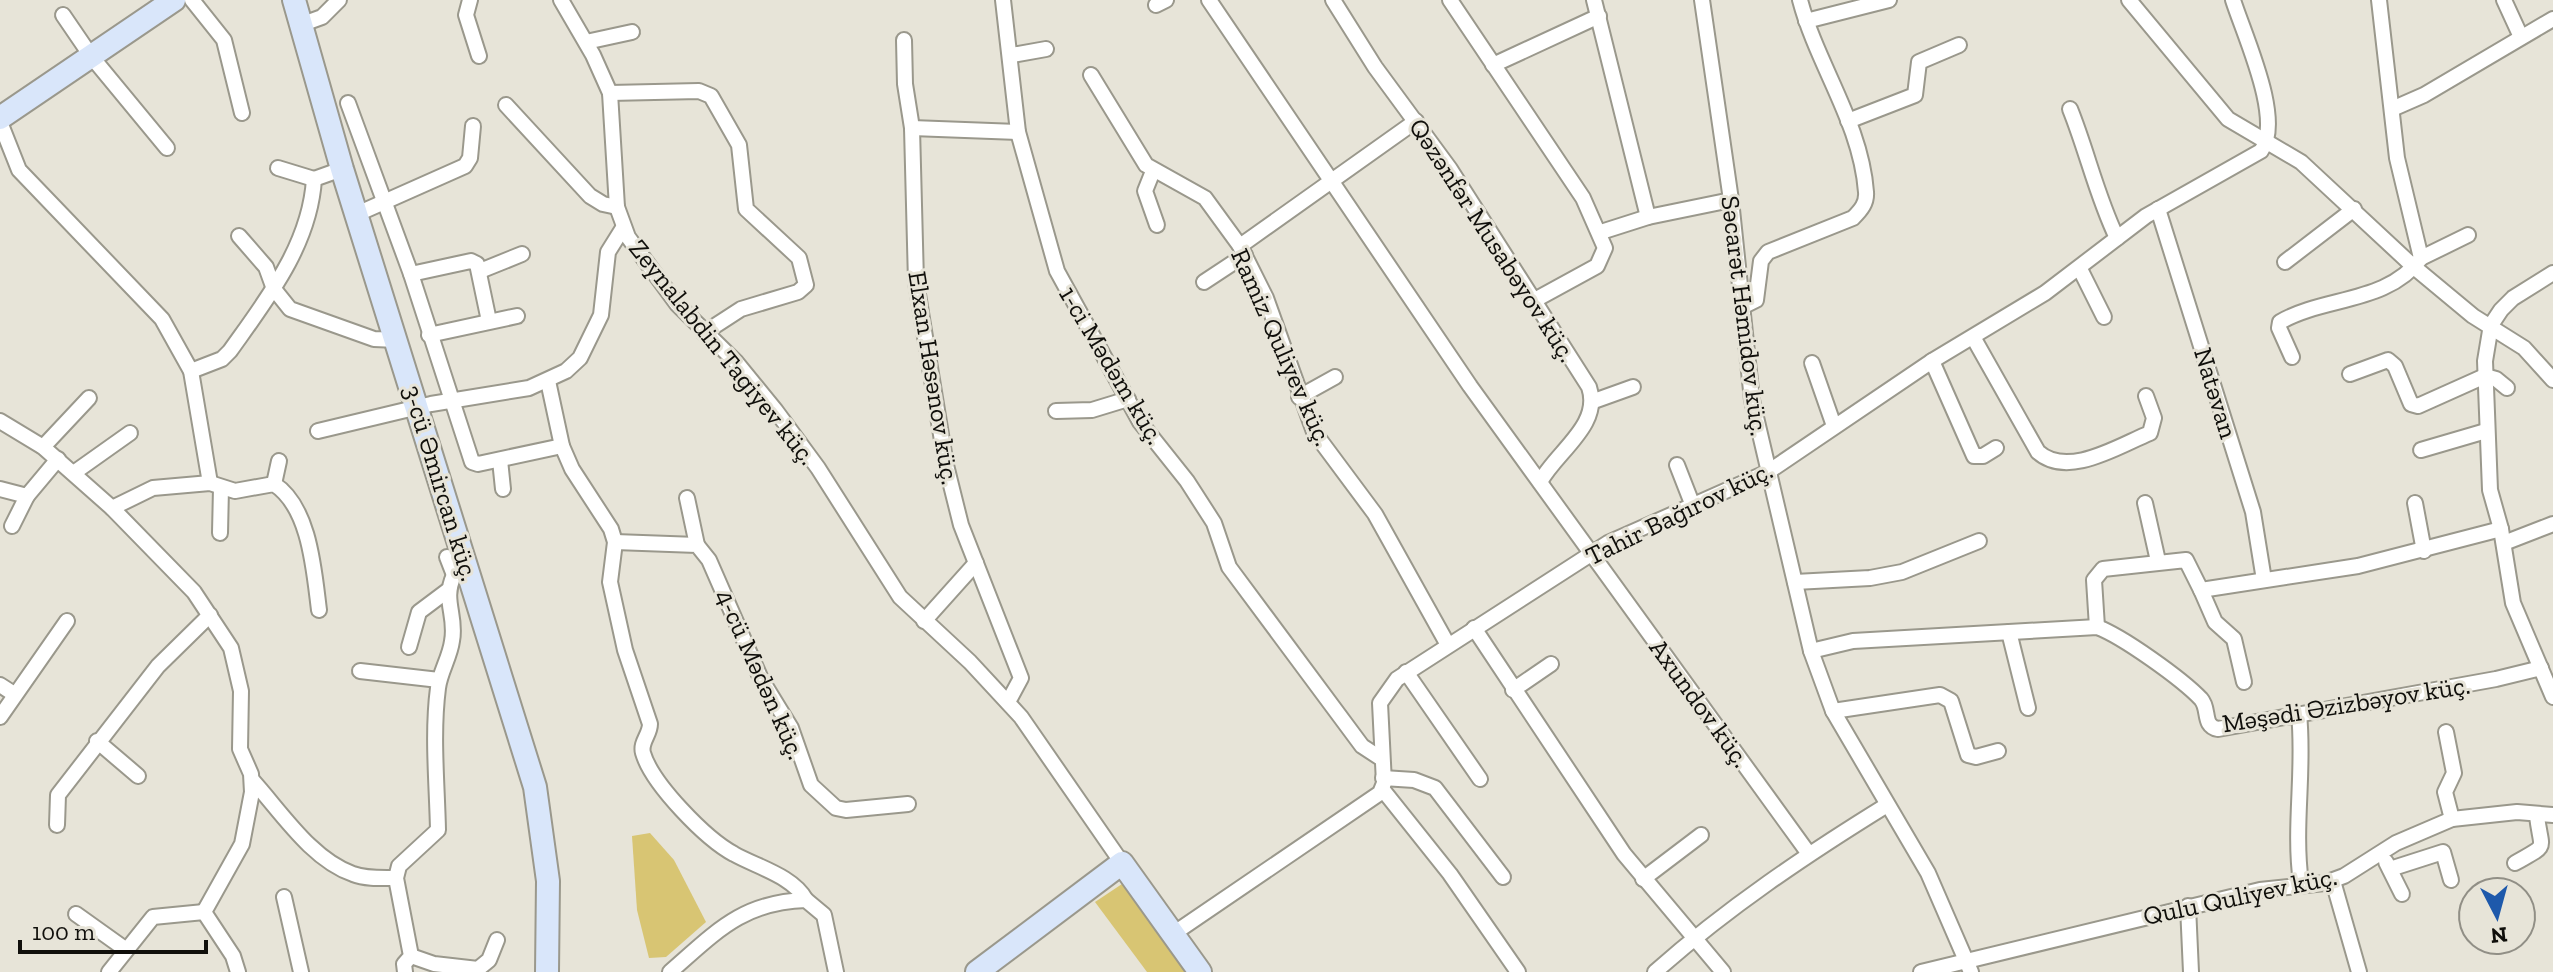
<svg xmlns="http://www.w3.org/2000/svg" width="2553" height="972" font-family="'Zilla Slab',serif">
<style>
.green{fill:#d8c573}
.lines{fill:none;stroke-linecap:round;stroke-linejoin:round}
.street-casing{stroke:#9a988c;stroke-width:18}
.secondary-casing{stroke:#9a988c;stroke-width:26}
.street{stroke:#fff;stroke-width:14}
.secondary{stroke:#d9e6fa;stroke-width:22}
.labels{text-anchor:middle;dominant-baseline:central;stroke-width:6;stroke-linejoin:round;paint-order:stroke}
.street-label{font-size:26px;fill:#100f0b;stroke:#e7e4d8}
</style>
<rect width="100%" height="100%" fill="#e7e4d8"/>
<g class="green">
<path d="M 650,833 L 674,860 L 706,922 L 666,957 L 649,958 L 637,910 L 632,836 Z"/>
<path d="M 1122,884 L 1189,972 L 1147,972 L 1095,902 Z"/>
</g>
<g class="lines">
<g class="street-casing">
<g id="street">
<path d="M 192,0 L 224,40 L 242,113"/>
<path d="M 470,0 L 466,15 L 479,56"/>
<path d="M 561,0 L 593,55 L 610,93 L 617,207 L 628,237 L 677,304 L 736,362 L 776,411 L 818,468 L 900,597 L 970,662 L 1021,717 L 1122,863"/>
<path d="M 1003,0 L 1018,132 L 1057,271 L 1140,422 L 1187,481 L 1214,523 L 1229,567 L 1362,746 L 1382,759"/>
<path d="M 1209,0 L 1470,386 L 1809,854"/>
<path d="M 1333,0 L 1375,67 L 1450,169 L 1589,387 C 1602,425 1557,451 1540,482"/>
<path d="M 1450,0 L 1583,198 L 1605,248 L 1597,266 L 1533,301"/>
<path d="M 1594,0 L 1648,217"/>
<path d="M 1702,0 L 1731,200 L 1752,400 L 1811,651 L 1833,711 L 1928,873 L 1971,972"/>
<path d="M 2129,0 L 2228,119 L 2301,162 L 2414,267 L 2473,316 L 2524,348 L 2553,380"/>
<path d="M 2504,0 L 2521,37"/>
<path d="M 1156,5 L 1166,0"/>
<path d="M 63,15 L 91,56 L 167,148"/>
<path d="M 1806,21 L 1889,0"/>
<path d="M 300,25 L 322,17 L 339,0"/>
<path d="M 904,40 L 905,84 L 912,128 L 916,282 L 946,465 L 961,525 L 1021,678 L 1008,702"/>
<path d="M 586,42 L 632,32"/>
<path d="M 1012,55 L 1046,49"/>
<path d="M 1493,65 L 1599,16"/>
<path d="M 1091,75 L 1146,165 L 1205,198 L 1240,246 L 1266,298 L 1314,432 L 1375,514 L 1448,645"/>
<path d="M 610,93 L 699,91 L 711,96 L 739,145 L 746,209 L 799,258 L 806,285 L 798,292 L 741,309 L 704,333"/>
<path d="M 348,103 L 411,274 L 472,462 L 478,464 L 562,446"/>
<path d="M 506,105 L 590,196 L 603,204 L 617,207"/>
<path d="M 2070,109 C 2087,151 2097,197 2117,238"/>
<path d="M 2392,109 L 2424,95 L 2553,19"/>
<path d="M 1848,121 L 1915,95 L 1919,62 L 1959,45"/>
<path d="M 0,122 L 19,170 L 162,319 L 191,371 L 210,483"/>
<path d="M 912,128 L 1018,132"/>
<path d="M 278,168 L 314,179"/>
<path d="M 1153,171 L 1145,191 L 1157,225"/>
<path d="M 2158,209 L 2253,512 L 2264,580"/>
<path d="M 357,214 L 465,166 L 470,158 L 473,126"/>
<path d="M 1601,232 L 1648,217 L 1731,200"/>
<path d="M 239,236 L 266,267 L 274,289 L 290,309 L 374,339 L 397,340"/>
<path d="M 1240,246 L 1416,121"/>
<path d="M 2421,258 L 2468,235"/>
<path d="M 2285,262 L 2354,209"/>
<path d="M 2080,269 L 2104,317"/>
<path d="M 480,271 L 522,254"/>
<path d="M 2553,273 L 2513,298 L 2501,310 L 2491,325 L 2485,361 L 2490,490 L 2501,529 L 2513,603 L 2553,697"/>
<path d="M 411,274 L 471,261 L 477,264 L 489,321"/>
<path d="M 1204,282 L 1245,255"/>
<path d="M 1742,307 L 1756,300 L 1761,261 L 1768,252 L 1853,218 C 1861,210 1867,203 1866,192 C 1861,123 1817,65 1800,0"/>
<path d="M 429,335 L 517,316"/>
<path d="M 1973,337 L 2038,452 C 2068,479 2120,445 2150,433 L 2154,418 L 2146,396"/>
<path d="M 2292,357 L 2279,328 L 2280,322 C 2325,296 2387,304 2421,258 L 2397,158 L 2379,0"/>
<path d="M 1932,361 L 1974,456 L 1983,456 L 1996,448"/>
<path d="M 1812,363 L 1834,426"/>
<path d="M 191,371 L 222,359 L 230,351 C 267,299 310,245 314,179 L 342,169"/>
<path d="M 2350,374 L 2388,360 L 2395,366 L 2411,404 L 2418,406 L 2485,376 L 2496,379 L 2507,388"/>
<path d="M 548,381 L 562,446 L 572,469 L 611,529 L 615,542 L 610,582 L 625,650 L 650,724 C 650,735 640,742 643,753 C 652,784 706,839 734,854 C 757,867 793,876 806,900"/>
<path d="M 1299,397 L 1335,377"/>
<path d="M 1594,401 L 1633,387"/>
<path d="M 1056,411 L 1092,410 L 1128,399"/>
<path d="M 0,421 L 43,447 L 112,508 L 194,592 L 231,648 L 241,691 L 240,749 L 251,774 L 252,792 L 242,844 L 204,912 L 233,956 L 238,972"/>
<path d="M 318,431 L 431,404 L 529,388 L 566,371 L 580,358 L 601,315 L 608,252 L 623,228"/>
<path d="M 43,447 L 89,398"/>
<path d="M 2421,450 L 2486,431"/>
<path d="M 500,460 L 503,489"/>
<path d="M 1677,465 L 1693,506"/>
<path d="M 75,472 L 130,433"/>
<path d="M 274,484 L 279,461"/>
<path d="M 0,489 L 27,496 L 58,459"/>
<path d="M 687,498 L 697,545"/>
<path d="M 2145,503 L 2158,561"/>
<path d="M 2415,503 L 2424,551"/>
<path d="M 112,508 L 153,488 L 210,483 L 235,491 L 274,484 C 310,507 314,571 319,610"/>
<path d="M 12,526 L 27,496"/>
<path d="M 220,533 L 221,488"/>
<path d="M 615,542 L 697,545 L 709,560 L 761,679 L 791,728 L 811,785 L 836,808 L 846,810 L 908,804"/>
<path d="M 2504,543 L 2553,524"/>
<path d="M 447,557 L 454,575"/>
<path d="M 1795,582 L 1870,578 L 1902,572 L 1979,541"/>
<path d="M 2201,590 L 2215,622 L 2234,639 L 2244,682"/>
<path d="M 924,621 L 976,563"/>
<path d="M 2097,627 L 2094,580 L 2103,569 L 2186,560 L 2201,590 L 2358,566 L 2501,529"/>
<path d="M 1474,628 L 1624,854 L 1723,972"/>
<path d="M 2009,632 L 2028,708"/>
<path d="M 409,647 L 419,612 L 447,591"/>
<path d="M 1811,651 L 1853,641 L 2097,627 C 2122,636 2182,679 2201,699 C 2210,709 2202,726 2218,729 L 2496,679 L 2541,668"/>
<path d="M 360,671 L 439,680"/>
<path d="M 1406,672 L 1480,779"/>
<path d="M 0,685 L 14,694"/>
<path d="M 1513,690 L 1551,664"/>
<path d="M 1833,711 L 1940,695 L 1951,701 L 1968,755 L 1976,757 L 1998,751"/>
<path d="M 2299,714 C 2305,770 2293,826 2301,883"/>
<path d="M 0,717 L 67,621"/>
<path d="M 2446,732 L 2454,773 L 2445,792 L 2452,819"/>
<path d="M 97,741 L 138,776"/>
<path d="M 1383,778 L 1414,780 L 1435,788 L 1503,877"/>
<path d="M 253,781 C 281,812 312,860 353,874 C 366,879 382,878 396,878"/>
<path d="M 1383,790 L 1450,874 L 1518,972"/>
<path d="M 57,825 L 58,795 L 158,666 L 210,615"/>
<path d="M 2386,862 L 2402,894"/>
<path d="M 2515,863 C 2550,843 2541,852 2537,816"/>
<path d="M 2390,869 L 2443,852 L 2451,880"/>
<path d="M 1643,879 L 1701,835"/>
<path d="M 2333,881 L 2359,972"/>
<path d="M 284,897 L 301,972"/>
<path d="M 2188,906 L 2191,972"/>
<path d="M 76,914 L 125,949"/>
<path d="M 1173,934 L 1380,793 L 1384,783 L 1380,703 L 1397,679 L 1608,543 L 1768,472 L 1932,361 L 2045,293 L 2146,216 L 2261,151 C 2284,120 2244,35 2233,0"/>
<path d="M 411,956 L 434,964 L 478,969 L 489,960 L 497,940"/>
<path d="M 109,972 L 153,917 L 204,912"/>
<path d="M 405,972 L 404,964 L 411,956 L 396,878 L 399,866 L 438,830 C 437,783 432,734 438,688 C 440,672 450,657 452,641 C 457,615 442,601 454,575 L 468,571"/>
<path d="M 670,972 C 716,932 742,902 806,900 L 824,915 L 836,972"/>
<path d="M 1655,972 C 1727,908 1806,855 1887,805"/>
<path d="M 1921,972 L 2260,890 L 2325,883 L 2344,876 L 2396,843 L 2452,819 L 2517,812 L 2553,815"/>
</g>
</g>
<g class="secondary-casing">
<g id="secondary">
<path d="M 294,0 L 342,169 L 535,787 L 548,881 L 547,972"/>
<path d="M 0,118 L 174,0"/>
<path d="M 977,972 L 1122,863 L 1200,972"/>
</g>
</g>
<use href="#street" class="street"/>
<use href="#secondary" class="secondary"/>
</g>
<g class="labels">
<g class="street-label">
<text transform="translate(1493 240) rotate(57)">Qəzənfər Musabəyov küç.</text>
<text transform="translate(1745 316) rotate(83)">Səcarət Həmidov küç.</text>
<text transform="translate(1282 347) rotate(66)">Ramiz Quliyev küç.</text>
<text transform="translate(723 352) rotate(51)">Zeynalabdin Tagiyev küç.</text>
<text transform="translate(1112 365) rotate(59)">1-ci Mədəm küç.</text>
<text transform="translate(934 378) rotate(81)">Elxan Həsənov küç.</text>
<text transform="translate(2216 393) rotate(73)">Natəvan</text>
<text transform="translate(441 483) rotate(73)">3-cü Əmircan küç.</text>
<text transform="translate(1679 513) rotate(-26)">Tahir Bağırov küç.</text>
<text transform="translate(761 674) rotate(66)">4-cü Mədən küç.</text>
<text transform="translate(1700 703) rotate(54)">Axundov küç.</text>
<text transform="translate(2346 704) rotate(-9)">Məşədi Əzizbəyov küç.</text>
<text transform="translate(2240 896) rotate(-12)">Qulu Quliyev küç.</text>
</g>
</g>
<g transform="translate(2497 916) rotate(174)"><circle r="38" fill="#e7e4d8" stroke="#918f86" stroke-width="2"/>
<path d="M0-6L14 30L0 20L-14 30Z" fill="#1e59ab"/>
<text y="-12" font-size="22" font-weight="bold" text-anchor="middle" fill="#100f0b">N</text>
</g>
<path d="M20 940v12h186v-12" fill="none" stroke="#100f0b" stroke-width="4"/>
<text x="32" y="940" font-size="24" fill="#100f0b" stroke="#e7e4d8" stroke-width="6" paint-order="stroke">100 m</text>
</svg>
